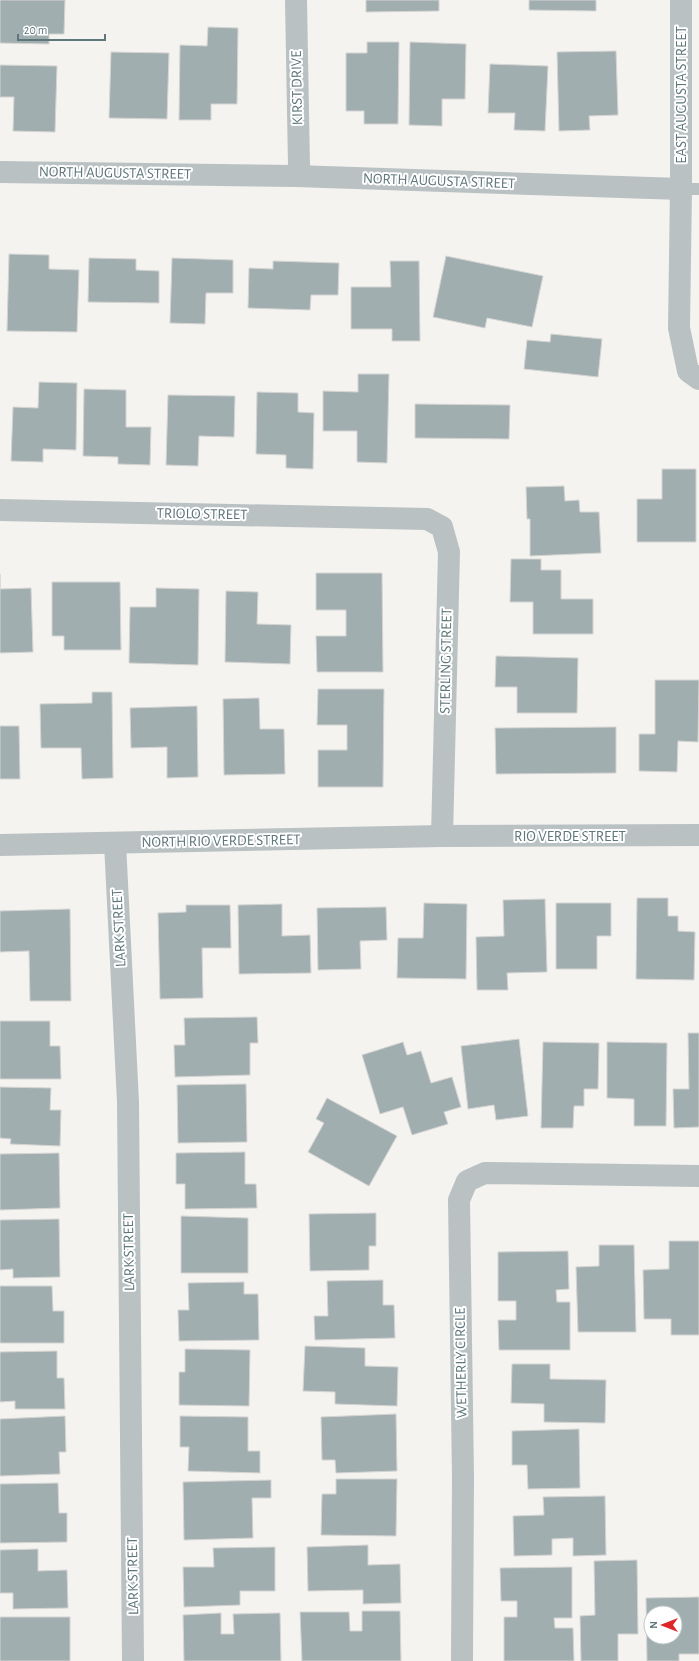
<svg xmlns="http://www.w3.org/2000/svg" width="699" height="1661" font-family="'Alegreya Sans',sans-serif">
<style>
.building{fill:#a1aeb0;stroke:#d5d4d3;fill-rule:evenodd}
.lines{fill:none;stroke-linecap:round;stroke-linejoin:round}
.service{stroke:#bac1c2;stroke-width:12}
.minor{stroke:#bac1c2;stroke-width:22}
.labels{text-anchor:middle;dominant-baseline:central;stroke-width:4;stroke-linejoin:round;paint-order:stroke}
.street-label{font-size:15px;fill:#5f767a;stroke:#fff}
</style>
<rect width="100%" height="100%" fill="#f4f3f0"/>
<g class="building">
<path d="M 0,0 L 65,0 L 64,34 L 49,34 L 49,44 L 0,43 Z"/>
<path d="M 366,0 L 439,0 L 439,11 L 366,12 Z"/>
<path d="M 529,0 L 596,0 L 596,11 L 529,10 Z"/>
<path d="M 208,27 L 238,28 L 237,104 L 211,104 L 211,120 L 179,120 L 180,45 L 207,46 Z"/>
<path d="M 367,42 L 399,42 L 398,124 L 364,124 L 364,111 L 346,111 L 346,53 L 367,53 Z"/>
<path d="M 410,42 L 466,44 L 465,99 L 442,99 L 442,126 L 409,125 Z"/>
<path d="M 616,51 L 618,115 L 589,116 L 590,130 L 559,131 L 557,52 Z"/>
<path d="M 111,52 L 169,53 L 167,119 L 109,118 Z"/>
<path d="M 490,64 L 548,66 L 545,131 L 514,130 L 515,113 L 488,113 Z"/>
<path d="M 0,65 L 57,66 L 55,132 L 13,131 L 14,97 L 0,97 Z"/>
<path d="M 9,254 L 49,255 L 49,269 L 79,270 L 77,332 L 7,331 Z"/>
<path d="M 446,256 L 543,276 L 532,327 L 487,318 L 485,328 L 433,317 Z"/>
<path d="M 89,258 L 136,259 L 136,270 L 159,271 L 159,303 L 88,302 Z"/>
<path d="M 172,258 L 233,260 L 233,293 L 206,293 L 205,324 L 170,323 Z"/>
<path d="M 273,261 L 339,263 L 338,295 L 311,295 L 310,310 L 248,308 L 249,268 L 273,269 Z"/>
<path d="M 390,261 L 419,261 L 420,341 L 392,341 L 392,329 L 351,329 L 351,287 L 391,287 Z"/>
<path d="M 551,334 L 602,339 L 598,377 L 524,369 L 527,340 L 550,342 Z"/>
<path d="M 358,374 L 389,374 L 387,463 L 357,462 L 357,431 L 323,431 L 323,391 L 358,392 Z"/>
<path d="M 39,382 L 77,383 L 76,450 L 43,449 L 43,462 L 11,461 L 13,407 L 38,408 Z"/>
<path d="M 84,389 L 126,390 L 126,427 L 151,427 L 150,465 L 118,464 L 118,457 L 83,456 Z"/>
<path d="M 257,392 L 298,393 L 298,412 L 314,413 L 313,469 L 286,468 L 286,455 L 256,454 Z"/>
<path d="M 168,395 L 235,396 L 234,437 L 199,436 L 198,466 L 166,465 Z"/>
<path d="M 415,404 L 510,405 L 509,439 L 415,438 Z"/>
<path d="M 662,469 L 696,469 L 696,542 L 637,542 L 637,499 L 662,499 Z"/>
<path d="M 564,486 L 565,501 L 579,500 L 580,512 L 599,512 L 601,553 L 530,556 L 530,519 L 527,519 L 526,487 Z"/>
<path d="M 511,559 L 541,559 L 541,570 L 561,570 L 561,599 L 593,599 L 593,634 L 533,634 L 533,602 L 510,602 Z"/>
<path d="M 316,573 L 382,573 L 383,672 L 317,672 L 316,636 L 346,636 L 346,610 L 316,610 Z"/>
<path d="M 0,574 L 0,589 L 31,588 L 33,652 L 0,653 Z"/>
<path d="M 52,582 L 120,582 L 121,650 L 64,650 L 64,636 L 52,636 Z"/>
<path d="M 156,588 L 199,589 L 198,665 L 129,663 L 130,607 L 156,607 Z"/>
<path d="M 226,591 L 258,592 L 257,624 L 291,625 L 290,664 L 225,662 Z"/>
<path d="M 496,656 L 578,658 L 577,713 L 517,713 L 517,687 L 495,687 Z"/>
<path d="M 655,680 L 699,680 L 698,742 L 678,741 L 677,772 L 639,771 L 639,734 L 655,734 Z"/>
<path d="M 318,689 L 384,689 L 383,787 L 318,787 L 318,750 L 347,750 L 347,725 L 317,725 Z"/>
<path d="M 92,692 L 112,692 L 113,778 L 82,779 L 81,748 L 41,748 L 40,704 L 92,703 Z"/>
<path d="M 259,698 L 260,729 L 284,729 L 285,774 L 224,775 L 223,699 Z"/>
<path d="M 197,706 L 198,777 L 167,778 L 167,747 L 131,748 L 130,708 Z"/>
<path d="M 0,726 L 19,726 L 20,779 L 0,779 Z"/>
<path d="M 616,727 L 616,773 L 496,774 L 495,728 Z"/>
<path d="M 637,898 L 668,898 L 668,916 L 678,916 L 678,931 L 695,932 L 694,980 L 636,979 Z"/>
<path d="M 545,899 L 547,972 L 507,973 L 508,990 L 477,990 L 476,937 L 504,936 L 503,900 Z"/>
<path d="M 424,903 L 467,904 L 466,979 L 397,978 L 398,938 L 423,938 Z"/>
<path d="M 556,903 L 611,903 L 611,936 L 597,936 L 597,969 L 556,969 Z"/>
<path d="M 282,904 L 282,936 L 310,935 L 311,973 L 239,974 L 238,905 Z"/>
<path d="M 186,905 L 230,905 L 231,948 L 202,948 L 203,998 L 160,999 L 158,913 L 186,912 Z"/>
<path d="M 386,907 L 387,940 L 360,941 L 361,969 L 318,970 L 317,908 Z"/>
<path d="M 70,909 L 71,1001 L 30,1001 L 29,951 L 0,952 L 0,911 Z"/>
<path d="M 257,1017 L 258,1043 L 250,1043 L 250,1075 L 175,1077 L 174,1045 L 185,1045 L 184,1018 Z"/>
<path d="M 0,1021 L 50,1021 L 50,1046 L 60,1046 L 61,1079 L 0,1079 Z"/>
<path d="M 688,1033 L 699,1033 L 699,1127 L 674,1128 L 673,1089 L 689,1089 Z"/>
<path d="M 519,1039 L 528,1116 L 496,1120 L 494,1105 L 468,1109 L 461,1046 Z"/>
<path d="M 403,1042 L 407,1055 L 421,1051 L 431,1083 L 452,1077 L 461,1107 L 444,1112 L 448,1124 L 412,1135 L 403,1107 L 380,1114 L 362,1055 Z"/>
<path d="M 543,1042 L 599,1043 L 598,1089 L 584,1089 L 584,1106 L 574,1106 L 573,1128 L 541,1128 Z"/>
<path d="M 607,1042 L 667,1043 L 666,1126 L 634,1126 L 634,1099 L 607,1098 Z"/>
<path d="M 246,1084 L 247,1142 L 178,1143 L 177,1085 Z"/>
<path d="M 0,1087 L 51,1088 L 50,1110 L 61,1110 L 60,1146 L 10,1144 L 11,1139 L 0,1138 Z"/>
<path d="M 327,1098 L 397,1136 L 369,1186 L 308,1152 L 324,1123 L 316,1119 Z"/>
<path d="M 245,1152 L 245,1184 L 256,1184 L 257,1208 L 185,1209 L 185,1184 L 176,1184 L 176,1153 Z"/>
<path d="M 59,1153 L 60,1208 L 0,1210 L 0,1154 Z"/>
<path d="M 376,1213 L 376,1246 L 369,1246 L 369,1270 L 310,1271 L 309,1214 Z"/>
<path d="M 181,1216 L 248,1218 L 248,1273 L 181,1273 Z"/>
<path d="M 59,1219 L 60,1277 L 13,1278 L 13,1269 L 0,1270 L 0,1220 Z"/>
<path d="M 669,1241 L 699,1241 L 699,1335 L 671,1335 L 671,1319 L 644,1319 L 643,1270 L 669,1269 Z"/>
<path d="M 599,1245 L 634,1245 L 636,1332 L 578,1332 L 576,1267 L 599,1266 Z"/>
<path d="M 568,1251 L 569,1289 L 556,1290 L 557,1302 L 570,1302 L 570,1350 L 499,1350 L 498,1320 L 516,1320 L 516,1301 L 498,1301 L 498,1252 Z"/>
<path d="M 383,1280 L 383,1305 L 394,1305 L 395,1338 L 315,1340 L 314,1316 L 328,1316 L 327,1281 Z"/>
<path d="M 244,1282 L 244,1294 L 258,1294 L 259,1340 L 179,1341 L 178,1310 L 189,1310 L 188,1283 Z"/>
<path d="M 0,1286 L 52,1286 L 53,1311 L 64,1311 L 64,1343 L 0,1343 Z"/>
<path d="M 305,1346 L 365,1348 L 365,1366 L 398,1367 L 397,1406 L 335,1404 L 335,1392 L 303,1391 Z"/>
<path d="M 185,1349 L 250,1350 L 249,1406 L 179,1405 L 179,1372 L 185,1372 Z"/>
<path d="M 57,1351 L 57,1378 L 64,1378 L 65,1409 L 15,1409 L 15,1401 L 0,1402 L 0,1352 Z"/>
<path d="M 512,1364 L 550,1364 L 550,1379 L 606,1380 L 605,1423 L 544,1422 L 544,1404 L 511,1403 Z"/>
<path d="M 396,1414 L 397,1471 L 336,1473 L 335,1460 L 322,1460 L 321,1417 Z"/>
<path d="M 65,1416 L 66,1452 L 59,1452 L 60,1474 L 0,1476 L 0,1419 Z"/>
<path d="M 180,1416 L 248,1417 L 248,1451 L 260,1451 L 260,1473 L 188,1471 L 189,1447 L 180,1447 Z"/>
<path d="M 579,1429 L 580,1488 L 528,1489 L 527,1465 L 512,1465 L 512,1431 Z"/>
<path d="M 336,1479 L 397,1479 L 396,1536 L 321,1535 L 322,1494 L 336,1494 Z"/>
<path d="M 271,1480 L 271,1498 L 252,1498 L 253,1538 L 184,1540 L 183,1482 Z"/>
<path d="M 58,1483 L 59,1513 L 67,1513 L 67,1542 L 0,1543 L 0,1484 Z"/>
<path d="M 605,1496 L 606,1555 L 573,1556 L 573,1538 L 552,1539 L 552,1555 L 514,1556 L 513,1516 L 544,1515 L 543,1497 Z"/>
<path d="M 368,1545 L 368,1565 L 400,1564 L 401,1603 L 363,1604 L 363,1590 L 308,1591 L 307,1547 Z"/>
<path d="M 275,1547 L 275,1591 L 240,1591 L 240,1605 L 184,1607 L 183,1567 L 214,1567 L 213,1548 Z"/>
<path d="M 38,1549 L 38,1571 L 67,1570 L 68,1608 L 13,1609 L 13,1593 L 0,1593 L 0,1550 Z"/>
<path d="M 637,1560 L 638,1634 L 618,1634 L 618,1661 L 581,1661 L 580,1616 L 595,1615 L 594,1561 Z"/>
<path d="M 572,1567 L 572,1618 L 554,1618 L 555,1628 L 573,1628 L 574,1661 L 504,1661 L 504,1617 L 517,1617 L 517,1601 L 501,1601 L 500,1568 Z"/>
<path d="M 699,1597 L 699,1654 L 679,1654 L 679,1661 L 647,1661 L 646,1598 ZM 651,1613 L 675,1613 L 675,1637 L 651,1637 Z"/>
<path d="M 362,1611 L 400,1611 L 401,1661 L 302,1661 L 300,1612 L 349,1612 L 350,1631 L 362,1631 Z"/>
<path d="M 221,1613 L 221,1634 L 234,1634 L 233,1614 L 280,1613 L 281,1661 L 184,1661 L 183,1615 Z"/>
<rect x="0" y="1617" width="70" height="44"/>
</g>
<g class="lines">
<path class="service" d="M 681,189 L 699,189"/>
<g class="minor">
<path d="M 681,0 L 681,189 L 679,328 L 688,371 L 699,379"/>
<path d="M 0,172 L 296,176 L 681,189"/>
<path d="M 296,176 L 299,166 L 296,0"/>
<path d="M 0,510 L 427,519 L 442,527 L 449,552 L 442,836"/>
<path d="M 115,843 L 128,1102 L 133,1661"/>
<path d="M 0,845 L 442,836 L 699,835"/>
<path d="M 462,1661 L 463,1477 L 459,1200 L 467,1181 L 485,1173 L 699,1176"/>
</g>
</g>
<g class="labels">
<g class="street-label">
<text transform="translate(297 88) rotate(-91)">KIRST DRIVE</text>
<text transform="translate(681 95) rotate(-90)">EAST AUGUSTA STREET</text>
<text transform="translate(115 173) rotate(1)">NORTH AUGUSTA STREET</text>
<text transform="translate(439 181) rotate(2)">NORTH AUGUSTA STREET</text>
<text transform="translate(202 514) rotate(1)">TRIOLO STREET</text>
<text transform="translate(446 661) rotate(-89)">STERLING STREET</text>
<text x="570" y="836">RIO VERDE STREET</text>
<text transform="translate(221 841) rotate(-1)">NORTH RIO VERDE STREET</text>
<text transform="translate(119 928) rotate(-93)">LARK STREET</text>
<text transform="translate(129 1252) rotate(-91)">LARK STREET</text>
<text transform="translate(461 1363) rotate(-91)">WETHERLY CIRCLE</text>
<text transform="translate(133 1576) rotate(-91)">LARK STREET</text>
</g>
</g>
<g transform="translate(663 1625) rotate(270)"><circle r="19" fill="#ffffff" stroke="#bfc8ca"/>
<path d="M0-3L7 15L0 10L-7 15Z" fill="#de2529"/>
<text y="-6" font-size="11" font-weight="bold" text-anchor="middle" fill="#5f767a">N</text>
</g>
<path d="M18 34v6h87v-6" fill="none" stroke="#5f767a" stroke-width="2"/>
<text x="24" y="34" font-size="12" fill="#5f767a" stroke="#ffffff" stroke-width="3" paint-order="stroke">20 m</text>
</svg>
